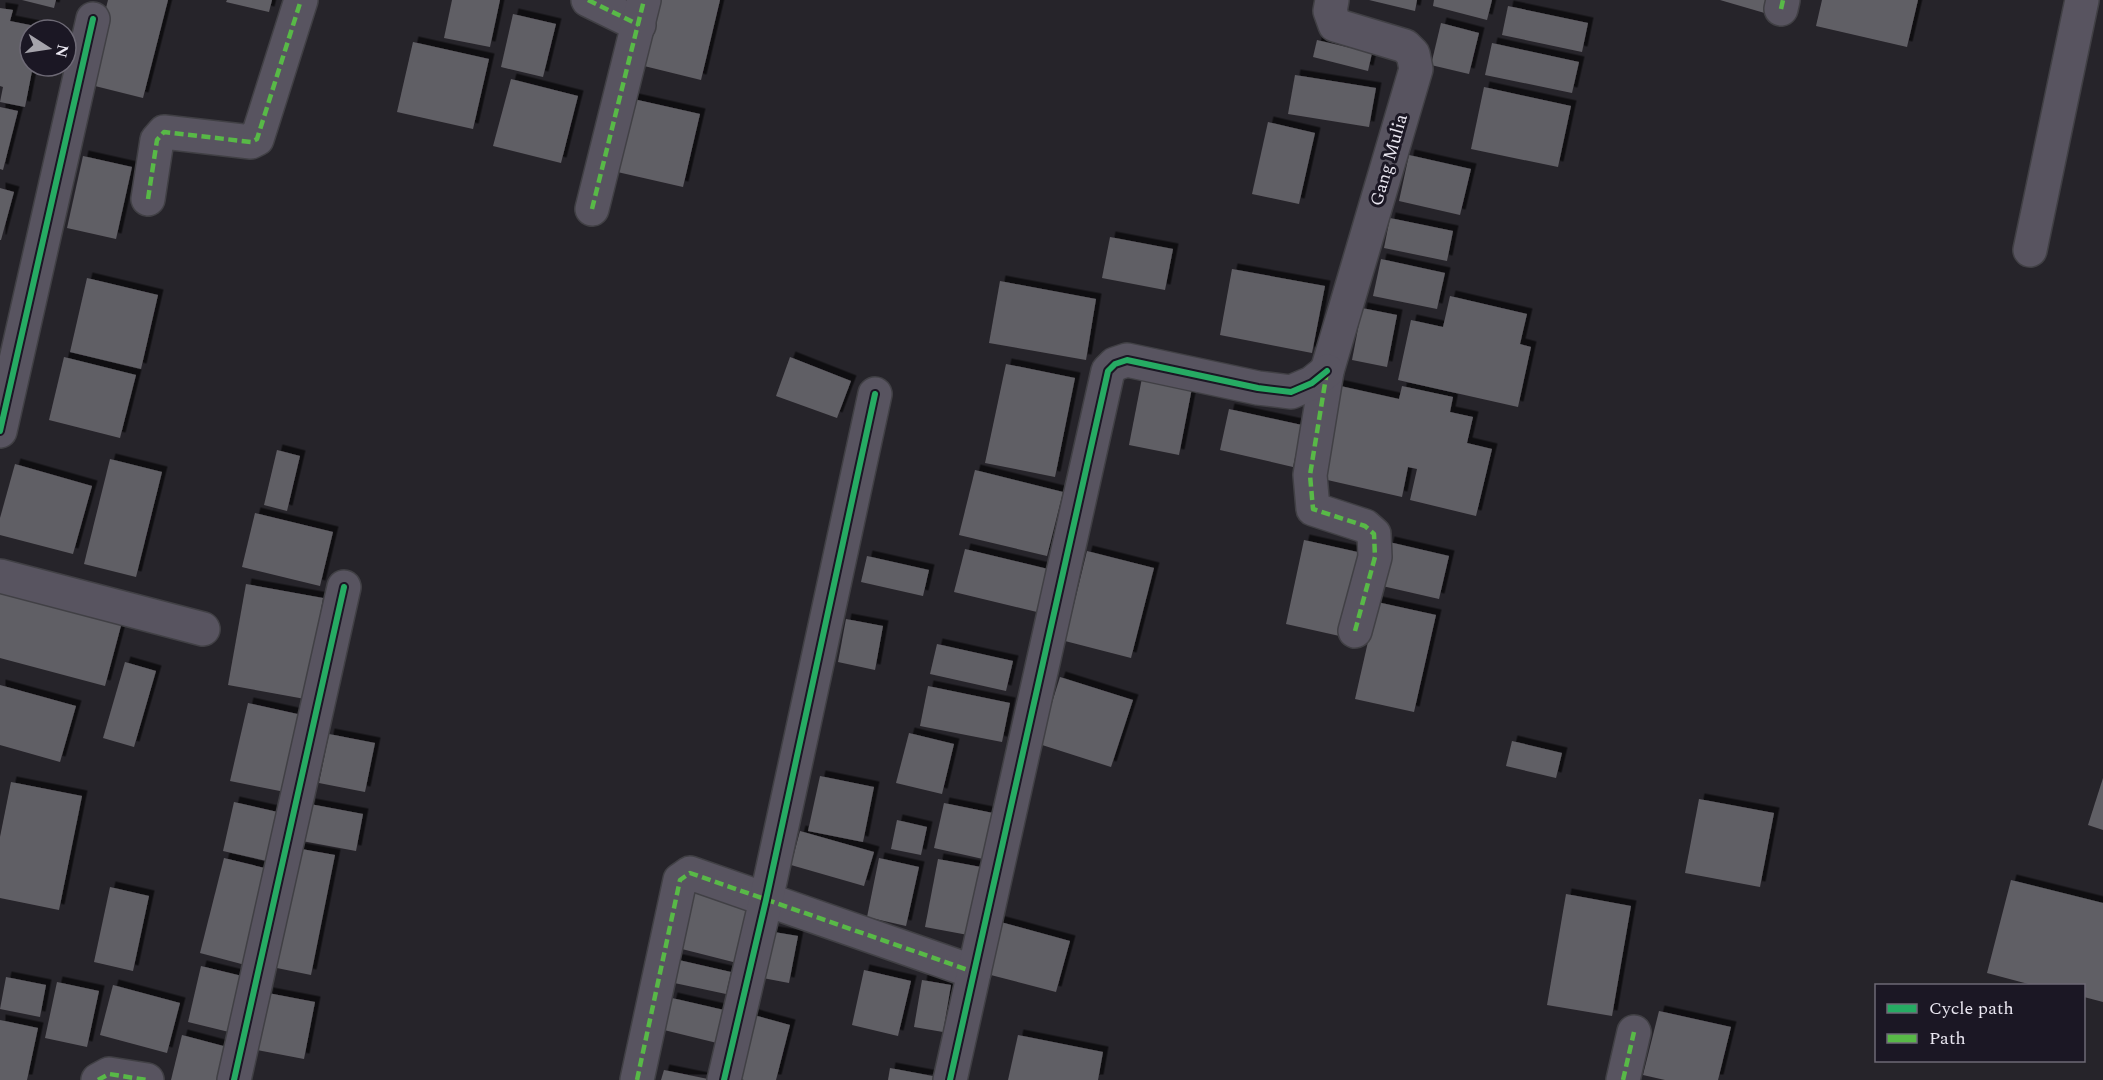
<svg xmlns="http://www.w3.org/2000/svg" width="2103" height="1080" font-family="Spectral,serif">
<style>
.building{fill:#615f65;filter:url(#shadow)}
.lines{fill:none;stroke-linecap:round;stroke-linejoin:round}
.minor-casing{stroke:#414045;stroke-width:36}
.minor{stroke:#585460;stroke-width:33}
.quiet{stroke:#58b947;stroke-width:4.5;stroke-dasharray:9 4.5;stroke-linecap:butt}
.cycleway-casing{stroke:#1b1724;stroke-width:10}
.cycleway{stroke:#26ab63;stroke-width:6}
.labels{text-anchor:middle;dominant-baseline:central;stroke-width:6;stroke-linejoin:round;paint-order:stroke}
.street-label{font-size:18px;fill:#eae7f1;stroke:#1b1724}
</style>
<defs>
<filter id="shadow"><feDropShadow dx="5.5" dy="-5.5" stdDeviation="0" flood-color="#0009"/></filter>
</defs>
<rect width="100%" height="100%" fill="#26242a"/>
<g class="building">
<path d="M 22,0 L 56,0 L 54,8 Z"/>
<path d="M 108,0 L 168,0 L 143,98 L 87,84 Z"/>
<path d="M 227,0 L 272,0 L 269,12 L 226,2 Z"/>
<path d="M 452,0 L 500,0 L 490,47 L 444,38 Z"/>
<path d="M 652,0 L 720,0 L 701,80 L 636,64 Z"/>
<path d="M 1369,0 L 1417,0 L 1415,11 Z"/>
<path d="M 1434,0 L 1492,0 L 1487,20 L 1433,6 Z"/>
<path d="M 1720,0 L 1771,0 L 1768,14 Z"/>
<path d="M 1822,0 L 1918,0 L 1907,47 L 1816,26 Z"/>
<path d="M 1508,6 L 1588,23 L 1582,52 L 1502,35 Z"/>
<path d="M 0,8 L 13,10 L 10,21 L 40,27 L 40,30 L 30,30 L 30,66 L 33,66 L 25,107 L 0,102 L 3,87 L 0,86 Z"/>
<path d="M 513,14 L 556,24 L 543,77 L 501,67 Z"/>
<path d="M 1441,23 L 1479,33 L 1469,74 L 1431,65 Z"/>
<path d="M 1317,40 L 1372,53 L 1368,71 L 1313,57 Z"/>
<path d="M 413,42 L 489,59 L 473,129 L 397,112 Z"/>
<path d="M 1492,43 L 1579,62 L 1572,93 L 1485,75 Z"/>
<path d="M 1295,75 L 1376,88 L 1369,127 L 1288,114 Z"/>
<path d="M 511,79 L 578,96 L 561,163 L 493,146 Z"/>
<path d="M 1484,87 L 1571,106 L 1558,167 L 1471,149 Z"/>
<path d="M 629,98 L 700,114 L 683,187 L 613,171 Z"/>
<path d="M 0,107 L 18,111 L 3,170 L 0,169 Z"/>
<path d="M 1268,122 L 1315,133 L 1299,204 L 1252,194 Z"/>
<path d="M 1409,155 L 1471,169 L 1460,215 L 1399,201 Z"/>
<path d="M 83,156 L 132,167 L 116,239 L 67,228 Z"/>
<path d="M 0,188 L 14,192 L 1,240 L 0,240 Z"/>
<path d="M 1390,218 L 1453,231 L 1447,261 L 1384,248 Z"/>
<path d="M 1110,237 L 1173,249 L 1165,290 L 1102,278 Z"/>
<path d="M 1381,259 L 1445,273 L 1437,309 L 1373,296 Z"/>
<path d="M 1232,269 L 1325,286 L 1312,353 L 1220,335 Z"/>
<path d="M 87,278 L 158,295 L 141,369 L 70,352 Z"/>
<path d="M 1000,281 L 1096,299 L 1086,360 L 989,343 Z"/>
<path d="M 1450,296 L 1527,314 L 1520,344 L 1531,347 L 1518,407 L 1398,380 L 1411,320 L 1443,327 Z"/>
<path d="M 1362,308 L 1397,315 L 1387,367 L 1352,360 Z"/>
<path d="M 64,357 L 136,375 L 120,438 L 49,420 Z"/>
<path d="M 790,357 L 851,381 L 837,418 L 776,396 Z"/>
<path d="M 1006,364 L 1075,378 L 1055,477 L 985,463 Z"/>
<path d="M 1142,378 L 1192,388 L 1179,455 L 1129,445 Z"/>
<path d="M 1336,385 L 1399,399 L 1402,386 L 1453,397 L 1450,412 L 1473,417 L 1467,443 L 1492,449 L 1476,516 L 1410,500 L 1417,469 L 1408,467 L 1402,497 L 1323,479 Z"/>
<path d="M 1229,409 L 1302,425 L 1293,467 L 1220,450 Z"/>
<path d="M 277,450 L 300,456 L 287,511 L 264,505 Z"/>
<path d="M 110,459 L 162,472 L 136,577 L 84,564 Z"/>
<path d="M 15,464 L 92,486 L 73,554 L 0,535 L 0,518 Z"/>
<path d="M 975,470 L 1063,492 L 1047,556 L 959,535 Z"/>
<path d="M 255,513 L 333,532 L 320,586 L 242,567 Z"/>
<path d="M 1304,540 L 1362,553 L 1344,637 L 1286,624 Z"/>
<path d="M 1389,542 L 1449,556 L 1439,599 L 1378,585 Z"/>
<path d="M 965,549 L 1048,569 L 1037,612 L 954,592 Z"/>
<path d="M 1087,551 L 1154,568 L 1131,658 L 1065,641 Z"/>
<path d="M 867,556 L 929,570 L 923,596 L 861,582 Z"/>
<path d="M 246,584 L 323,598 L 305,699 L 228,685 Z"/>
<path d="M 0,590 L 122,622 L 105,686 L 0,658 Z"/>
<path d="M 1377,602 L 1436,615 L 1414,712 L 1355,699 Z"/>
<path d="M 846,619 L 883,626 L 875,670 L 838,662 Z"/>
<path d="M 937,644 L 1013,661 L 1006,691 L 930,674 Z"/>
<path d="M 125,662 L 156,671 L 134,747 L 103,738 Z"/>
<path d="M 1060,677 L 1133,700 L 1111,767 L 1039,744 Z"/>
<path d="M 0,685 L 76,706 L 60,762 L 0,745 Z"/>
<path d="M 928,686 L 1010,703 L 1002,742 L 920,726 Z"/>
<path d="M 248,703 L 302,715 L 285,792 L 230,781 Z"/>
<path d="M 909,733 L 954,744 L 942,794 L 896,783 Z"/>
<path d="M 329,734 L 375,743 L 365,792 L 319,783 Z"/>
<path d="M 1512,741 L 1562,753 L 1556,778 L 1506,766 Z"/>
<path d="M 820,776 L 874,787 L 863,842 L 808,831 Z"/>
<path d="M 2103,778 L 2103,830 L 2088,825 Z"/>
<path d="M 11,782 L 82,796 L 59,910 L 0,898 L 0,837 Z"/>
<path d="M 1699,799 L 1774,813 L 1760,887 L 1685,873 Z"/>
<path d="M 234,802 L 282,813 L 271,862 L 223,851 Z"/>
<path d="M 944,803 L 993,813 L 983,859 L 934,848 Z"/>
<path d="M 310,804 L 363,814 L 356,851 L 302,841 Z"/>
<path d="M 897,820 L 927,827 L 921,855 L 891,849 Z"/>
<path d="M 800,831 L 874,852 L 864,886 L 791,865 Z"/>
<path d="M 296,848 L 335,855 L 311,975 L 272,967 Z"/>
<path d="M 224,858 L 273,870 L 249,966 L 200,953 Z"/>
<path d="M 879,858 L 919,867 L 906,926 L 867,917 Z"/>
<path d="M 938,859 L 981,867 L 968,935 L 925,927 Z"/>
<path d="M 2011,880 L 2103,903 L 2103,1002 L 2084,997 L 2084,986 L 2036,986 L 1987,973 Z"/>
<path d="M 689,885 L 752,901 L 737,963 L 674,947 Z"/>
<path d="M 110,887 L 149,896 L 133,971 L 94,962 Z"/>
<path d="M 1566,894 L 1631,906 L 1612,1016 L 1547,1005 Z"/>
<path d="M 997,921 L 1070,941 L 1056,992 L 983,973 Z"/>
<path d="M 762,930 L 798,936 L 789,983 L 753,976 Z"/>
<path d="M 670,958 L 731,972 L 726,994 L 665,981 Z"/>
<path d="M 201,966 L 242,976 L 229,1032 L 188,1022 Z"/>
<path d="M 864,970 L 911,981 L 898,1036 L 852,1025 Z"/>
<path d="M 6,977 L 46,985 L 40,1017 L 0,1009 Z"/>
<path d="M 922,980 L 951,985 L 943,1032 L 914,1027 Z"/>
<path d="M 57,982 L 99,991 L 87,1047 L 45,1038 Z"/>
<path d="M 113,985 L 180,1003 L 167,1053 L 100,1035 Z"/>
<path d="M 268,993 L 315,1002 L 304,1059 L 257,1050 Z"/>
<path d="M 672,998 L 724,1010 L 717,1043 L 664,1030 Z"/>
<path d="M 1659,1011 L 1731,1027 L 1718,1080 L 1665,1080 L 1643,1075 Z"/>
<path d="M 750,1014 L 790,1025 L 776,1080 L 744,1080 L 733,1077 Z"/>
<path d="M 0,1020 L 38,1028 L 27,1080 L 0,1080 Z"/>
<path d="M 182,1035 L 231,1048 L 223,1080 L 171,1080 Z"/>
<path d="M 1018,1035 L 1103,1052 L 1098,1080 L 1008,1080 Z"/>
<path d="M 890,1068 L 938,1077 L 938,1080 L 888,1080 Z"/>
<path d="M 664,1070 L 708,1079 L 708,1080 L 661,1080 Z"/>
</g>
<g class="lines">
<g class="minor-casing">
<g id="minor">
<path d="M 588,0 L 639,25"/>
<path d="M 1332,0 L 1330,11 L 1335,25 L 1405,46 L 1413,54 L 1416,69 L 1327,371 L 1310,475 L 1313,509 L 1365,526 L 1374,534 L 1375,557 L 1355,631"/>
<path d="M 1781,9 L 1783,0"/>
<path d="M 148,199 L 157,140 L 164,132 L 251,142 L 257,139 L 301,0"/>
<path d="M 592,209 L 644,0"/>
<path d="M 2030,250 L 2082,0"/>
<path d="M 0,431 L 93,19"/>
<path d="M 0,576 L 203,629"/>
<path d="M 98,1080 L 109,1074 L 147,1080"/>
<path d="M 234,1080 L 344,587"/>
<path d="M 637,1080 L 680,880 L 690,873 L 974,972"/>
<path d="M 724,1080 L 766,900 L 875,394"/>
<path d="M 950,1080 L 1108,371 L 1115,364 L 1127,360 L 1258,388 L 1291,392 L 1312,383 L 1327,371"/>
<path d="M 1623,1080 L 1634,1032"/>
</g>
</g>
<use href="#minor" class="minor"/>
<g class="quiet">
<path d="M 588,0 L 639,25"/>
<path d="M 1781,9 L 1783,0"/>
<path d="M 148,199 L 157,140 L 164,132 L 251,142 L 257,139 L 301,0"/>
<path d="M 592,209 L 644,0"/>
<path d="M 1327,371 L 1310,475 L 1313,509 L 1365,526 L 1374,534 L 1375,557 L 1355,631"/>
<path d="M 98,1080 L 109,1074 L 147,1080"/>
<path d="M 637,1080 L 680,880 L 690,873 L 974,972"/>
<path d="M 1623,1080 L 1634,1032"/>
</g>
<g class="cycleway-casing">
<g id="cycleway">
<path d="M 0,431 L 93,19"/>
<path d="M 234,1080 L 344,587"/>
<path d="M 724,1080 L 766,900 L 875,394"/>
<path d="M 950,1080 L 1108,371 L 1115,364 L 1127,360 L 1258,388 L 1291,392 L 1312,383 L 1327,371"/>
</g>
</g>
<use href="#cycleway" class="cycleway"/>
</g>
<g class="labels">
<g class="street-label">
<text transform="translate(1389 160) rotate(-74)">Gang Mulia</text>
</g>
</g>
<rect x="1875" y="984" width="210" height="78" fill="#1b1724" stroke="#6e6a76" stroke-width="1.5"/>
<rect x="1887" y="1004" width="30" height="9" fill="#26ab63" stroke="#6e6a76" stroke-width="1.5"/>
<text x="1929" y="1014" font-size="18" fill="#eae7f1">Cycle path</text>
<rect x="1887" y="1034" width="30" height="9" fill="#58b947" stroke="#6e6a76" stroke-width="1.5"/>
<text x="1929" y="1044" font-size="18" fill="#eae7f1">Path</text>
<g transform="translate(48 48) rotate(102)"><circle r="28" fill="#1b1724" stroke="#6e6a76" stroke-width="1.5"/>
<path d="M0-4.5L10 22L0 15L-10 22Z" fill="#a5a3ab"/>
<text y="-9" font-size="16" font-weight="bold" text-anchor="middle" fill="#eae7f1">N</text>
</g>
</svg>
